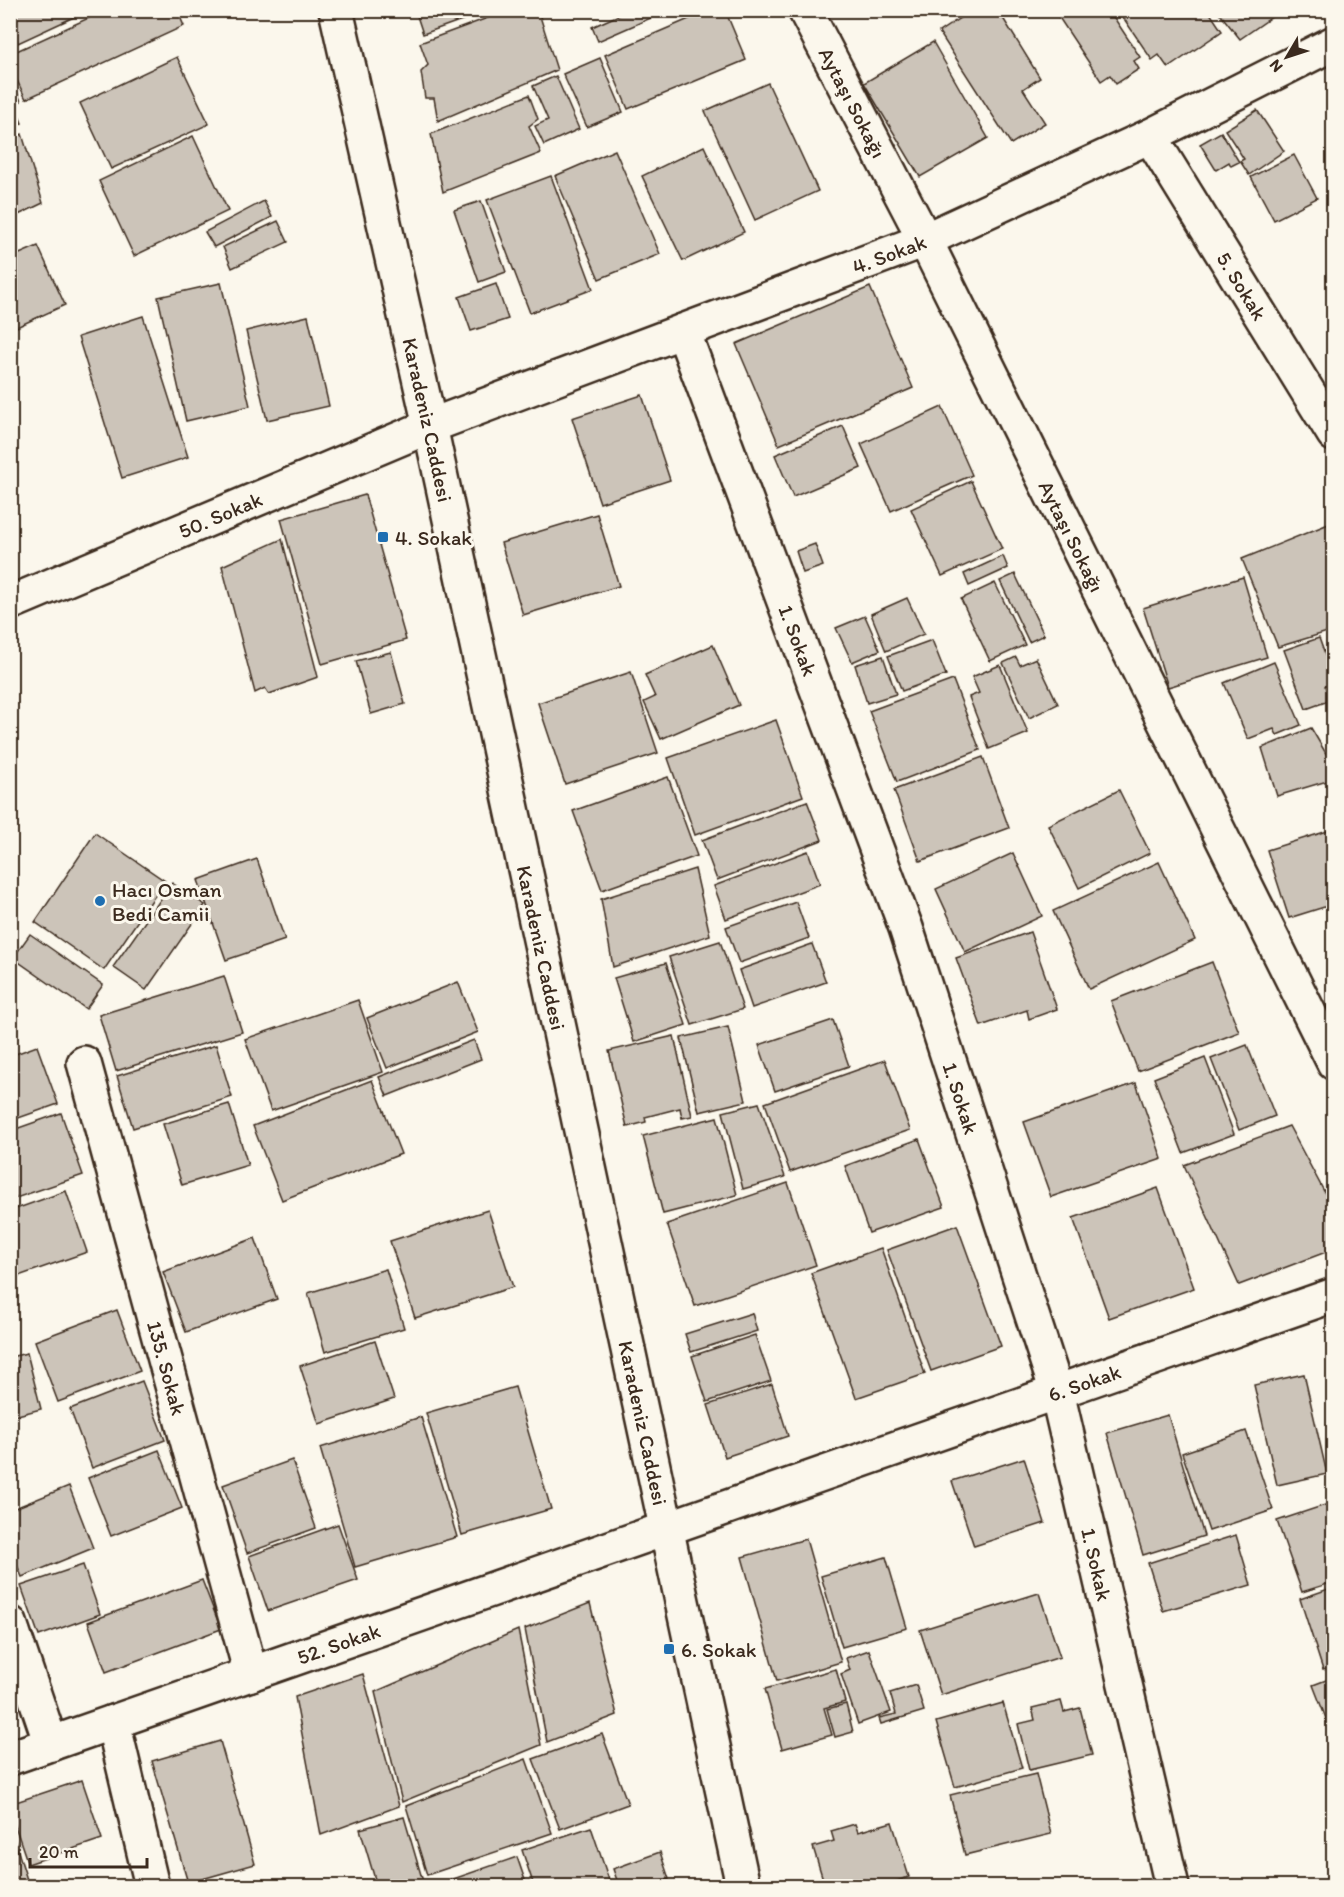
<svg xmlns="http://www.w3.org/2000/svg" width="1344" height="1897" font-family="Itim,sans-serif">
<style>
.building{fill:#ccc4b9;stroke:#3b2a1e;stroke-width:1.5}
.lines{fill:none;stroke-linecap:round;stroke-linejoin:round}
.minor-casing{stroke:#3b2a1e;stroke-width:38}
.tertiary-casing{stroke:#3b2a1e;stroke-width:38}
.minor{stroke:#fbf7ec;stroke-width:33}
.tertiary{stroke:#fbf7ec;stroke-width:33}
.poi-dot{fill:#1f6fb2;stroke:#fbf7ec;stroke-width:2}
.labels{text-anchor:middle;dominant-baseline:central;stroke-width:6;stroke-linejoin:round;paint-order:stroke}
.street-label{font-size:21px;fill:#3b2a1e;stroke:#fbf7ec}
.poi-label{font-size:21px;fill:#3b2a1e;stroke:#fbf7ec;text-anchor:start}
</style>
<rect width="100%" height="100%" fill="#fbf7ec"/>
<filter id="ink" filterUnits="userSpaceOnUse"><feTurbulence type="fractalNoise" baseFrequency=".0167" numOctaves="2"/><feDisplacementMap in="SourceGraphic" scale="12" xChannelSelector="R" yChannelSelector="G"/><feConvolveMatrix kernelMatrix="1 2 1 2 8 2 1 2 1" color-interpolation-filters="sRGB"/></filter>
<g filter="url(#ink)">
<g class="building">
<path d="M 10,10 L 89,10 L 18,43 L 14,32 L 10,34 Z"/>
<path d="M 106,10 L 177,10 L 184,26 L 26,99 L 10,66 L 10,54 Z"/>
<path d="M 415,10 L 490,10 L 423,34 Z"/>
<path d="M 509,10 L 538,10 L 557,70 L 438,121 L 434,98 L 425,98 L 421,72 L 428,65 L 420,43 Z"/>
<path d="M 630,10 L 669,10 L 598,41 L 592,27 Z"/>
<path d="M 710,10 L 725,10 L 746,60 L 628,109 L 605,55 Z"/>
<path d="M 972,10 L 998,10 L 1040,78 L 1023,89 L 1045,123 L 1011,144 L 939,32 Z"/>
<path d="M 1054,10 L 1109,10 L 1140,57 L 1134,61 L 1139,69 L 1116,84 L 1110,75 L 1101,81 Z"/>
<path d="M 1118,10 L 1208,10 L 1222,31 L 1168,68 L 1159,55 L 1152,60 Z"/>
<path d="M 1217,10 L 1282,10 L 1240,39 Z"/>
<path d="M 933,42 L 988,138 L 920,177 L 864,83 Z"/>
<path d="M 177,57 L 209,124 L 111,169 L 80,103 Z"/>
<path d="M 600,58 L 623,112 L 587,127 L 563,74 Z"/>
<path d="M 10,76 L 21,101 L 14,104 L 22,123 L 10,128 Z"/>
<path d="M 556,76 L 579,129 L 544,145 L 535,126 L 548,120 L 533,86 Z"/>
<path d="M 768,83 L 818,191 L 755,220 L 705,111 Z"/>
<path d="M 529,95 L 538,119 L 529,126 L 541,153 L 443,192 L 431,134 Z"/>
<path d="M 1257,110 L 1284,151 L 1249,175 L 1240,161 L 1244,159 L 1225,130 Z"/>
<path d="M 1221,132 L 1239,162 L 1231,166 L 1229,162 L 1216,170 L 1200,144 Z"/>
<path d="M 22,134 L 43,203 L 10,219 L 10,140 Z"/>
<path d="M 193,136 L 228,211 L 134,256 L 99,181 Z"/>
<path d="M 704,146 L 744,232 L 683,261 L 642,176 Z"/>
<path d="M 615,150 L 660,254 L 599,279 L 555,176 Z"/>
<path d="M 1294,155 L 1317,198 L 1274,220 L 1251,177 Z"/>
<path d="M 551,176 L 593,289 L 530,313 L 487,200 Z"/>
<path d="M 264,201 L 272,217 L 214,247 L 205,232 Z"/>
<path d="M 481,201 L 506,272 L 479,282 L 454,210 Z"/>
<path d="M 278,221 L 288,242 L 232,268 L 223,247 Z"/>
<path d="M 38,246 L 65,305 L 10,330 L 10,258 Z"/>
<path d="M 221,283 L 250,406 L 186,421 L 158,297 Z"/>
<path d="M 496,284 L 508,319 L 471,331 L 459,297 Z"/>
<path d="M 870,287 L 913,388 L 779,445 L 736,344 Z"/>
<path d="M 143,316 L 188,457 L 122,478 L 78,337 Z"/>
<path d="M 308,316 L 329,406 L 267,420 L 246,331 Z"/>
<path d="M 642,395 L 670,480 L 600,503 L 572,418 Z"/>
<path d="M 942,407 L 972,475 L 891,511 L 861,444 Z"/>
<path d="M 843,426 L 861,468 L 793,497 L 775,455 Z"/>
<path d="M 971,481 L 1002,549 L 942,576 L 911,509 Z"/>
<path d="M 365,495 L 406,640 L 322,664 L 281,519 Z"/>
<path d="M 597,514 L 619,586 L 523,615 L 501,543 Z"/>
<path d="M 1331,523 L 1334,526 L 1334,630 L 1278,647 L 1242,559 Z"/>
<path d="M 282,539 L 318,677 L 269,694 L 265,688 L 255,693 L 222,566 Z"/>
<path d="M 815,544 L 823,566 L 803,573 L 796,551 Z"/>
<path d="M 1003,556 L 1008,568 L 969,586 L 964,574 Z"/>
<path d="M 1015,574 L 1044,635 L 1029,642 L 1000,581 Z"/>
<path d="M 1243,577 L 1267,657 L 1168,687 L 1143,608 Z"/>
<path d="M 995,583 L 1025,645 L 990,661 L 961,599 Z"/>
<path d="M 907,598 L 924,634 L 886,651 L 871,614 Z"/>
<path d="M 865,616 L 880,650 L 852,662 L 836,628 Z"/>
<path d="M 1319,638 L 1334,680 L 1334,683 L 1325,686 L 1331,700 L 1306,709 L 1284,650 Z"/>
<path d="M 932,640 L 946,675 L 902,691 L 888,656 Z"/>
<path d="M 713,645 L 739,705 L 661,739 L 644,702 L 655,697 L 645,675 Z"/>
<path d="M 391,652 L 405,704 L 371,714 L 356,661 Z"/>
<path d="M 883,656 L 896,694 L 867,703 L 855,665 Z"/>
<path d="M 1016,657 L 1020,665 L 1036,658 L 1058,704 L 1029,718 L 1003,663 Z"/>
<path d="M 1274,662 L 1301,725 L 1277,735 L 1274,729 L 1248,739 L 1224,683 Z"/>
<path d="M 1000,665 L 1028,733 L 989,749 L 969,697 L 979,693 L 972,677 Z"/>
<path d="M 631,672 L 658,753 L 565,784 L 538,703 Z"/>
<path d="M 953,680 L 980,750 L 897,782 L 869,711 Z"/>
<path d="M 776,720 L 803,796 L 695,835 L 668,758 Z"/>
<path d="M 1311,728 L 1334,767 L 1334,779 L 1277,796 L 1262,748 Z"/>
<path d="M 983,757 L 1009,828 L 920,861 L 894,790 Z"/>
<path d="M 668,777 L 697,856 L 602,890 L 573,811 Z"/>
<path d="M 1119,790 L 1150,853 L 1079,888 L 1048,825 Z"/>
<path d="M 807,801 L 822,840 L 717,880 L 702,840 Z"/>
<path d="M 1334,829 L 1334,904 L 1289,918 L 1267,850 Z"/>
<path d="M 95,833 L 165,881 L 104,970 L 35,922 Z"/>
<path d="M 808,851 L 820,884 L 726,919 L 714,886 Z"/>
<path d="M 1013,853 L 1042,916 L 965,952 L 936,889 Z"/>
<path d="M 257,859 L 285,940 L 226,960 L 198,880 Z"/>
<path d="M 1159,862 L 1195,940 L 1089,989 L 1053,911 Z"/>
<path d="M 695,869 L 710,935 L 613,967 L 601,899 Z"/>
<path d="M 172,883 L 205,905 L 146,990 L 113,967 Z"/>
<path d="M 796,902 L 809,938 L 739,963 L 726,927 Z"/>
<path d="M 1030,932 L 1057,1009 L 1029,1019 L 1027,1010 L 981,1026 L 956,958 Z"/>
<path d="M 30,934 L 103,985 L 86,1009 L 13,958 Z"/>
<path d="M 720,941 L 743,1009 L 692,1025 L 669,957 Z"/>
<path d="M 812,944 L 826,982 L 752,1008 L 739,970 Z"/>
<path d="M 1212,962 L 1239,1032 L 1138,1071 L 1111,1001 Z"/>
<path d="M 666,963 L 686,1025 L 634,1042 L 614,978 Z"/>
<path d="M 224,976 L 242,1032 L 116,1071 L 99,1015 Z"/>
<path d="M 458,982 L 478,1032 L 387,1068 L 367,1018 Z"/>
<path d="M 358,1000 L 383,1072 L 271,1111 L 245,1039 Z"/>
<path d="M 833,1020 L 849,1066 L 775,1091 L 759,1045 Z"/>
<path d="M 728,1027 L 746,1101 L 699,1112 L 681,1038 Z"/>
<path d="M 674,1036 L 692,1116 L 682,1118 L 680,1108 L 645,1117 L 646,1122 L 627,1127 L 609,1051 Z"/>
<path d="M 474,1040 L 481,1059 L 387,1096 L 379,1077 Z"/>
<path d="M 216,1045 L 232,1097 L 133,1128 L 117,1076 Z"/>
<path d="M 1247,1045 L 1275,1116 L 1239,1130 L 1211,1059 Z"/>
<path d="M 37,1046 L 58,1104 L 10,1121 L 10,1056 Z"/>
<path d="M 1205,1058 L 1234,1134 L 1183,1153 L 1154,1078 Z"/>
<path d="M 885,1060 L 910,1130 L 790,1172 L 765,1103 Z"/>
<path d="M 372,1080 L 401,1154 L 282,1200 L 253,1126 Z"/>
<path d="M 1136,1083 L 1162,1159 L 1051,1197 L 1024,1122 Z"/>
<path d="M 759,1103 L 785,1177 L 743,1189 L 723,1112 Z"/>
<path d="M 229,1104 L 248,1165 L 182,1185 L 163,1124 Z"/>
<path d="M 61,1113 L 83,1175 L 10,1200 L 10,1131 Z"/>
<path d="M 717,1117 L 737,1195 L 663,1214 L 643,1136 Z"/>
<path d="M 1289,1126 L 1334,1210 L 1334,1249 L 1239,1285 L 1184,1165 Z"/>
<path d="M 919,1139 L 944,1207 L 869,1233 L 845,1166 Z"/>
<path d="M 788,1183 L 816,1265 L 695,1306 L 667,1224 Z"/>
<path d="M 1158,1188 L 1194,1288 L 1109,1318 L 1073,1218 Z"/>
<path d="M 66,1191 L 87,1252 L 10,1279 L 10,1211 Z"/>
<path d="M 488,1210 L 513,1287 L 415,1318 L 390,1241 Z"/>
<path d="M 957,1225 L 1001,1346 L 931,1371 L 887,1250 Z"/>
<path d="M 255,1238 L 277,1299 L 186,1332 L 163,1272 Z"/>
<path d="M 881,1248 L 925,1374 L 856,1398 L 811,1273 Z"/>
<path d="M 386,1269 L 404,1328 L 325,1352 L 308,1293 Z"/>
<path d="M 117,1310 L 140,1371 L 58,1402 L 35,1341 Z"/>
<path d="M 752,1313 L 757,1331 L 691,1352 L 685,1334 Z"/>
<path d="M 755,1335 L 771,1381 L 707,1402 L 692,1356 Z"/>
<path d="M 375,1341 L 394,1399 L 319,1424 L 300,1366 Z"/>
<path d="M 27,1353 L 41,1409 L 10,1417 L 10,1357 Z"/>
<path d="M 1304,1374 L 1327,1474 L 1277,1485 L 1254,1385 Z"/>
<path d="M 142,1381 L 165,1440 L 92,1468 L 70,1409 Z"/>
<path d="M 772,1384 L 788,1436 L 725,1457 L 708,1405 Z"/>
<path d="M 515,1387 L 551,1509 L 462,1535 L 426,1413 Z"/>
<path d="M 1168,1415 L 1204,1536 L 1143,1555 L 1107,1433 Z"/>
<path d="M 421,1417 L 457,1537 L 355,1567 L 320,1448 Z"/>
<path d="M 1246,1431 L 1273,1510 L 1209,1531 L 1182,1453 Z"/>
<path d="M 159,1450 L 182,1508 L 111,1536 L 88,1478 Z"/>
<path d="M 1024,1458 L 1045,1523 L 974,1546 L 952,1481 Z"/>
<path d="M 292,1460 L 316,1528 L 247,1553 L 223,1485 Z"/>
<path d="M 69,1486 L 93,1548 L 22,1577 L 10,1548 L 10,1510 Z"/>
<path d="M 1334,1502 L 1334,1582 L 1302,1592 L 1277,1521 Z"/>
<path d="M 338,1524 L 358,1580 L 268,1611 L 249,1556 Z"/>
<path d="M 1236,1535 L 1251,1585 L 1163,1611 L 1148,1563 Z"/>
<path d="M 806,1539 L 841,1662 L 777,1681 L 742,1557 Z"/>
<path d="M 886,1557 L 907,1628 L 842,1647 L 821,1576 Z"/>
<path d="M 83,1565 L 100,1614 L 39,1636 L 21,1586 Z"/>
<path d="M 202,1580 L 221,1629 L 106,1672 L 88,1622 Z"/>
<path d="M 1334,1587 L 1334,1667 L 1323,1670 L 1300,1599 Z"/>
<path d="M 1039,1593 L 1060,1657 L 941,1695 L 920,1630 Z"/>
<path d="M 590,1603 L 617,1715 L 547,1742 L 525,1629 Z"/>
<path d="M 518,1630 L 541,1745 L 402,1802 L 375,1692 Z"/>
<path d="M 869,1650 L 891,1712 L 858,1724 L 841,1674 L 850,1670 L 846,1658 Z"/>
<path d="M 836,1669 L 845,1702 L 824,1708 L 832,1735 L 782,1749 L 765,1689 Z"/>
<path d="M 363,1674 L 399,1806 L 321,1835 L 295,1697 Z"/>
<path d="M 1334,1677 L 1334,1739 L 1313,1685 Z"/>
<path d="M 916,1685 L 924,1711 L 881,1724 L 879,1718 L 896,1714 L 890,1693 Z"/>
<path d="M 1061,1701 L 1064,1712 L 1080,1708 L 1092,1755 L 1029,1770 L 1018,1724 L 1035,1720 L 1032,1708 Z"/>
<path d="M 1003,1703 L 1022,1768 L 955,1787 L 936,1722 Z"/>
<path d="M 846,1704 L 853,1732 L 835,1737 L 827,1709 Z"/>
<path d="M 602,1734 L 628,1804 L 560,1829 L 533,1759 Z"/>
<path d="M 220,1741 L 255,1864 L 188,1883 L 152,1761 Z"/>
<path d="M 526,1759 L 552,1833 L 427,1875 L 406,1806 Z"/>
<path d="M 1036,1774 L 1051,1834 L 965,1855 L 950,1795 Z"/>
<path d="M 82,1780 L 102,1839 L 28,1864 L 10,1811 L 10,1804 Z"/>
<path d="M 404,1817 L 424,1885 L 377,1886 L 360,1829 Z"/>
<path d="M 892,1822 L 909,1877 L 882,1886 L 825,1886 L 813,1847 L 834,1841 L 831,1831 L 855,1824 L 858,1832 Z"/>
<path d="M 10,1826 L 29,1886 L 10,1886 Z"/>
<path d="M 591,1827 L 611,1886 L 534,1886 L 522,1850 Z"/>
<path d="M 660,1852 L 669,1879 L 647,1886 L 619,1886 L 613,1869 Z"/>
<path d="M 517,1857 L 527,1886 L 433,1886 Z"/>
</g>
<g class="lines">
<g class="minor-casing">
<g id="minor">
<path id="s1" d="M 805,10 L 925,240 L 1334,1063"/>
<path id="s2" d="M 1150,136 L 1334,434"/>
<path id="s3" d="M 683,331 L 906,928 L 1057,1392 L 1172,1886"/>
<path id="s4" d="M 10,603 L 430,426 L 925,240 L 1150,136 L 1334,43"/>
<path id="s5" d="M 84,1063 L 251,1674"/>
<path d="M 10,1623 L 51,1744"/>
<path d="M 113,1722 L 152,1886"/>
<path id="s6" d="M 10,1758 L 1334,1295"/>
</g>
</g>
<g class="tertiary-casing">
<g id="tertiary">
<path id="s7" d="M 336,10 L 430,426 L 743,1886"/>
</g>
</g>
<use href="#minor" class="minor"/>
<use href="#tertiary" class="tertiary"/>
</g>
</g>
<g class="poi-dot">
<rect x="377" y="531" width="12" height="12" rx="3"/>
<circle cx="100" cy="901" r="6"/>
<rect x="663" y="1643" width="12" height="12" rx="3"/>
</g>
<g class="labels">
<g class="street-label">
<text stroke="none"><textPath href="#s1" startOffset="104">Aytaşı Sokağı</textPath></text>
<text stroke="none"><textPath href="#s4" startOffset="946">4. Sokak</textPath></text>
<text stroke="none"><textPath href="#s2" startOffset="176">5. Sokak</textPath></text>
<text stroke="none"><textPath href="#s7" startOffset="420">Karadeniz Caddesi</textPath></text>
<text stroke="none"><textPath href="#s4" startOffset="228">50. Sokak</textPath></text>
<text stroke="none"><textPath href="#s1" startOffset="590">Aytaşı Sokağı</textPath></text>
<text stroke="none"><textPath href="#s3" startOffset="330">1. Sokak</textPath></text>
<text stroke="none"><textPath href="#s7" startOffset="960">Karadeniz Caddesi</textPath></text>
<text stroke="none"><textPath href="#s3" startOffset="816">1. Sokak</textPath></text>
<text stroke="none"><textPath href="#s5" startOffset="316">135. Sokak</textPath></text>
<text stroke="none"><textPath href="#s6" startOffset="1138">6. Sokak</textPath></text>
<text stroke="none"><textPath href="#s7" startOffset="1446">Karadeniz Caddesi</textPath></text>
<text stroke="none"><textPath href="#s3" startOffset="1302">1. Sokak</textPath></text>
<text stroke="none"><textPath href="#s6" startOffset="348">52. Sokak</textPath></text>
</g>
<g class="poi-label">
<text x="395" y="537">4. Sokak</text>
<text x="112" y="889">Hacı Osman<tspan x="112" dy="24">Bedi Camii</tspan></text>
<text x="681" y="1649">6. Sokak</text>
</g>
</g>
<rect width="1344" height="1897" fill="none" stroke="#fbf7ec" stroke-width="36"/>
<rect x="18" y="18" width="1308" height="1861" fill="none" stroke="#3b2a1e" stroke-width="2" filter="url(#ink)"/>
<g transform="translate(1287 57) rotate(231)" stroke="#fbf7ec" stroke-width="4.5" paint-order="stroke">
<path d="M0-4.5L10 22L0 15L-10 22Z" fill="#3b2a1e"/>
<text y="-9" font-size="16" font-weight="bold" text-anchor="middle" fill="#3b2a1e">N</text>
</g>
<path d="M30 1858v9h117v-9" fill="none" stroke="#3b2a1e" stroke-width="3"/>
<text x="39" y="1858" font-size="18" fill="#3b2a1e" stroke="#fbf7ec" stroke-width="4.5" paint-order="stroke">20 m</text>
</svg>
